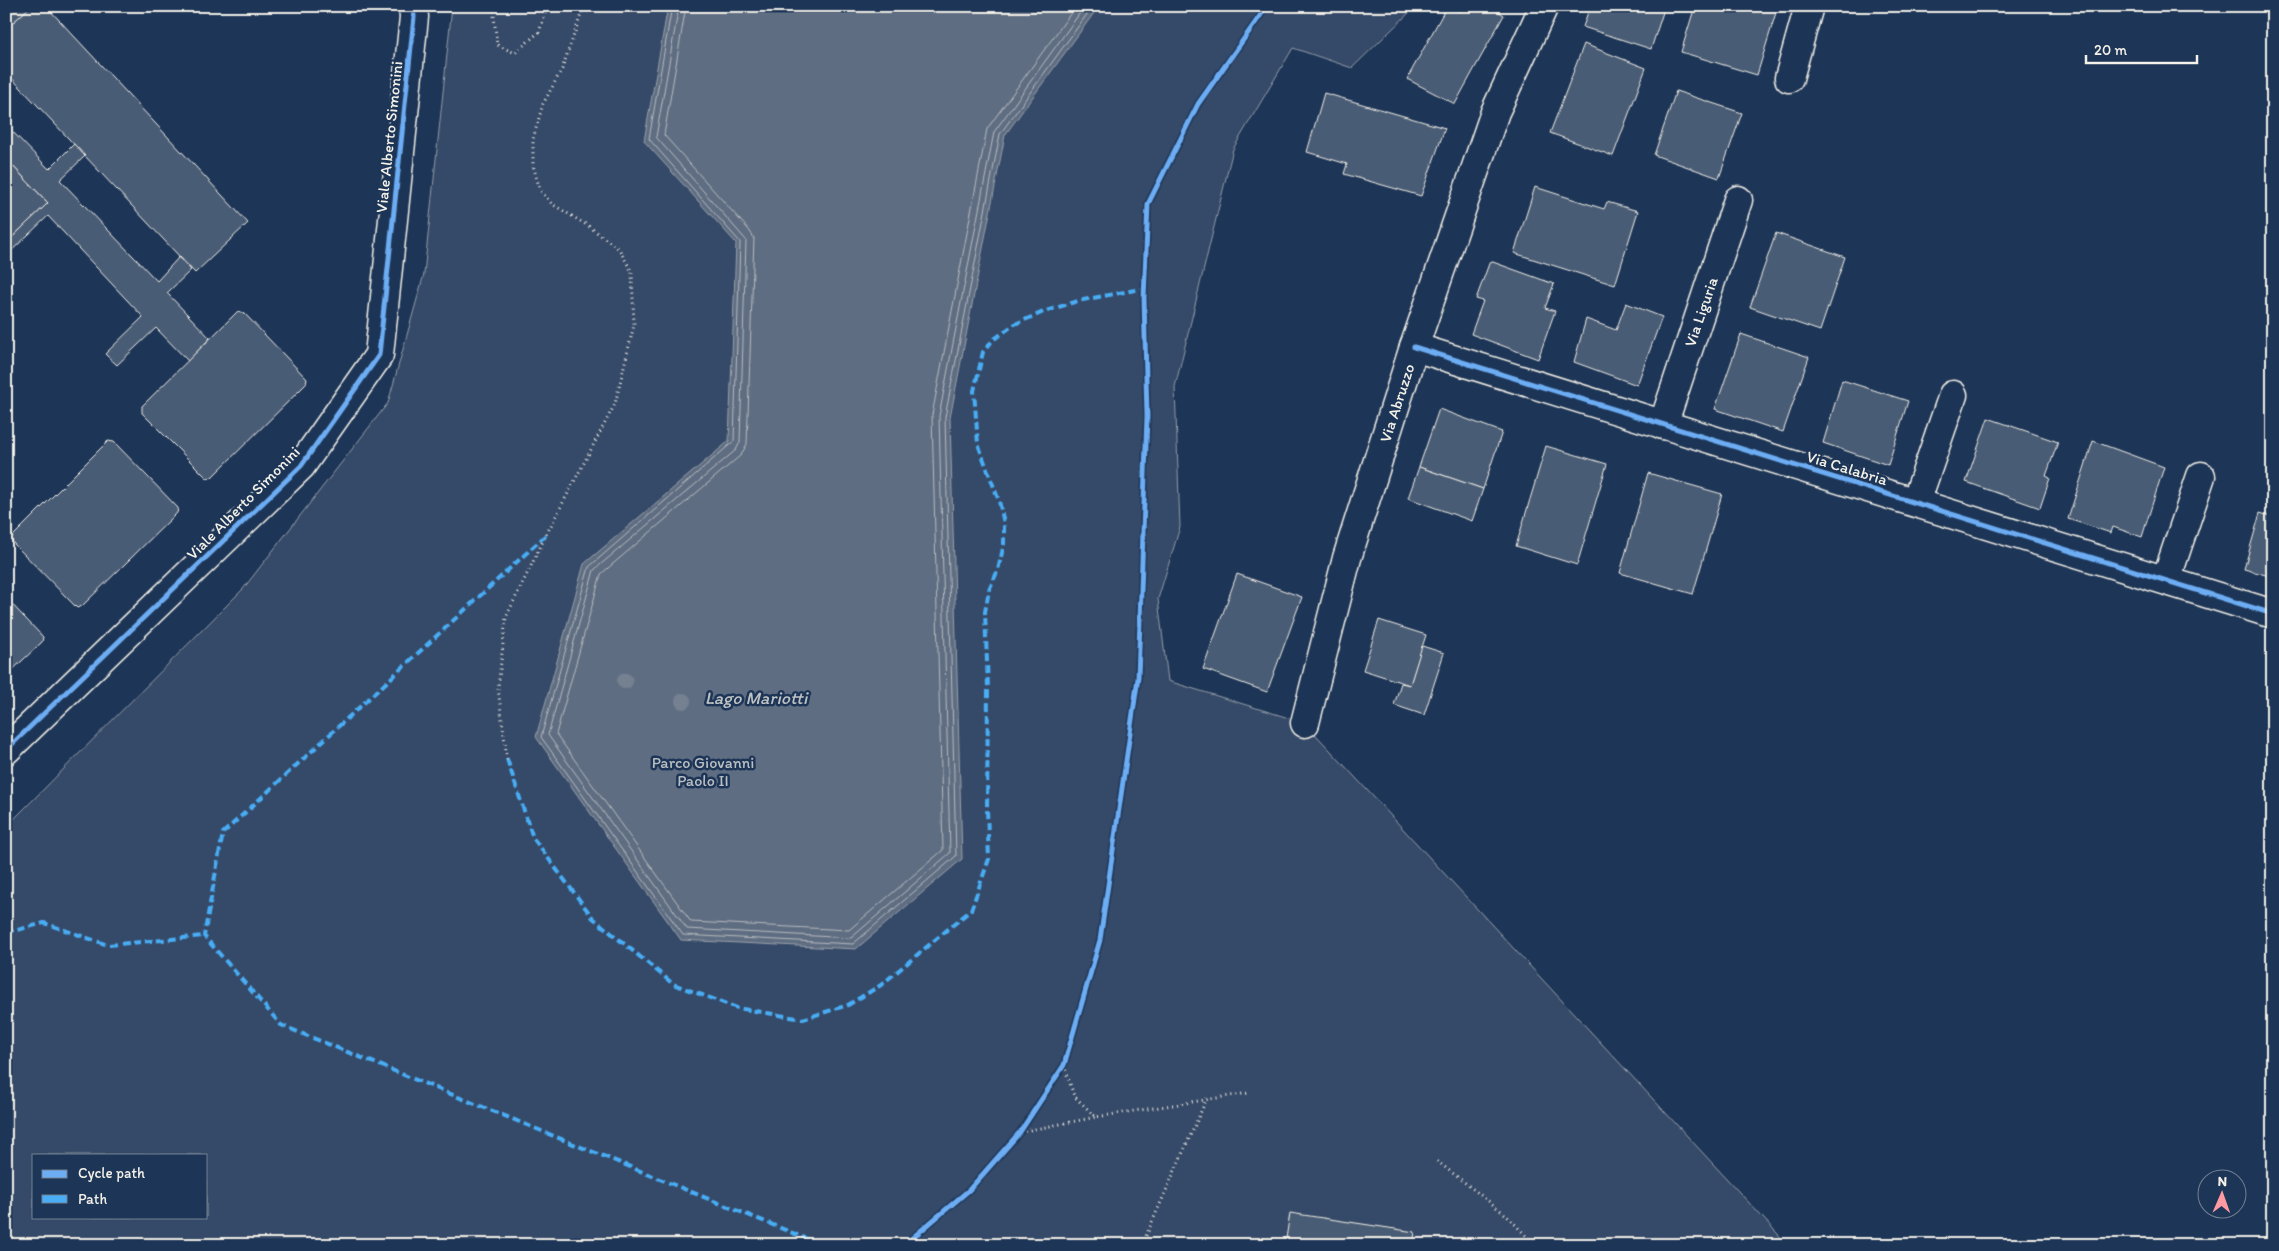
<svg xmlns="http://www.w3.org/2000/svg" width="2279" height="1251" font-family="Itim,sans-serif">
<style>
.green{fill:#354a67;stroke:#949ea8;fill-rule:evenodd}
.water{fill:#5e6d82;stroke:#9aa2ab}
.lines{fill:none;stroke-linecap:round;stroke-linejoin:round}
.shore{stroke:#b8bcbf;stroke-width:1}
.building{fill:#485b74;stroke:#f4f1e8}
.street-casing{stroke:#f4f1e8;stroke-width:31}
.path{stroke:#f4f1e8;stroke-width:3;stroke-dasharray:1 4;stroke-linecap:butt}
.street{stroke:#1d3557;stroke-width:28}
.quiet{stroke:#49aef6;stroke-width:4;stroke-dasharray:8 4;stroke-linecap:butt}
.cycleway-casing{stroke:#1d3557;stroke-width:8}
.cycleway{stroke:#6dadf4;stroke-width:5}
.tree{fill:#748191}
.labels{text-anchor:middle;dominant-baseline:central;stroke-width:5;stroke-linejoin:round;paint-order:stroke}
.street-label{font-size:16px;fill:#f4f1e8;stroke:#1d3557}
.park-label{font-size:16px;fill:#bbbfc1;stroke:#1d3557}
.water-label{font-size:18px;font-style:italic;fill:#c0c3c4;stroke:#1d3557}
</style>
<rect width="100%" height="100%" fill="#1d3557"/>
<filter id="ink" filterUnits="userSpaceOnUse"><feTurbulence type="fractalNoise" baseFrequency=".02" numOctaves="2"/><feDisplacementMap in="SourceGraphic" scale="10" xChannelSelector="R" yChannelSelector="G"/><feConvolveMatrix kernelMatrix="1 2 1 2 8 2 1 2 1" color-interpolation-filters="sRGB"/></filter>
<g filter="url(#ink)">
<path class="green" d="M 452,6 L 1416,6 L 1352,68 L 1293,48 L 1233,149 L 1175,387 L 1180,527 L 1158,599 L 1168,681 L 1305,723 L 1788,1245 L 6,1245 L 6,827 L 243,589 L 388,403 L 424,274 ZM 34,1155 L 206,1155 L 206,1217 L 34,1217 Z"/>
<path class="water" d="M 668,6 L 1099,6 L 1005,135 L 950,418 L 962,859 L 856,949 L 681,940 L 536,737 L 584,564 L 729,441 L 736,243 L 644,141 Z"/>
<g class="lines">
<g class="shore">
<path d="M 672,6 L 649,139 L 740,242 L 734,441 L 589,567 L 541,737 L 683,935 L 853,944 L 956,856 L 945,417 L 1000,134 L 1093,6"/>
<path d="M 679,6 L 656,137 L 746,240 L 740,442 L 736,450 L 594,570 L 548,735 L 687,929 L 851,938 L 950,853 L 939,416 L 994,132 L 1085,6"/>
<path d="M 686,6 L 664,135 L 749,230 L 754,238 L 747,444 L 741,455 L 601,574 L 556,734 L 691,922 L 849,930 L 943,850 L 932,415 L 987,129 L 1076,6"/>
</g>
</g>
<g class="building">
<path d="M 6,6 L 31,6 L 6,29 Z"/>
<path d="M 31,6 L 46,6 L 248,223 L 195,273 L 6,72 L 6,29 Z"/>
<path d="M 1447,6 L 1460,12 L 1464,6 L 1490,6 L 1504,15 L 1455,104 L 1407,79 Z"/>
<path d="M 1590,6 L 1665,6 L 1651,49 L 1583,27 Z"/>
<path d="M 1695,6 L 1778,6 L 1757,75 L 1681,52 Z"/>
<path d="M 1584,44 L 1646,68 L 1613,156 L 1550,133 Z"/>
<path d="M 1676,91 L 1742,113 L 1719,178 L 1654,155 Z"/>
<path d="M 1324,93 L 1445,128 L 1421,196 L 1344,174 L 1347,164 L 1307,152 Z"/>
<path d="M 6,125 L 49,169 L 74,144 L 85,156 L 60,180 L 157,281 L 179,257 L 191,270 L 167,293 L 210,338 L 188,361 L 156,328 L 117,365 L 105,354 L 143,317 L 48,216 L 6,256 L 6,243 L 48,203 L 6,159 Z"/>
<path d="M 6,159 L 48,203 L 6,243 Z"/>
<path d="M 1535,187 L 1604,209 L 1607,202 L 1638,211 L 1615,285 L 1514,253 Z"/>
<path d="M 1776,233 L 1845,257 L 1820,331 L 1750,307 Z"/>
<path d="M 1490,261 L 1554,284 L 1545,308 L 1555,311 L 1538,359 L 1471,334 L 1483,301 L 1476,299 Z"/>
<path d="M 1626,303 L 1662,317 L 1637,385 L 1574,362 L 1586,319 L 1616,330 Z"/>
<path d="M 238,311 L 244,313 L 307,379 L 306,384 L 212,477 L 207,478 L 142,413 L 142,406 Z"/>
<path d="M 1741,334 L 1809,357 L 1783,432 L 1715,409 Z"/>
<path d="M 1842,380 L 1908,401 L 1888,465 L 1823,443 Z"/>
<path d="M 1439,409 L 1502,432 L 1483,489 L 1419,467 Z"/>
<path d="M 1988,418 L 2058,442 L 2046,476 L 2050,478 L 2040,508 L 1966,482 Z"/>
<path d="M 108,441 L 114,442 L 178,508 L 177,513 L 82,606 L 77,608 L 13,543 L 11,538 Z"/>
<path d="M 2093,441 L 2164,467 L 2142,537 L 2113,527 L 2111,533 L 2068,519 Z"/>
<path d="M 1546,446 L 1607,464 L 1577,565 L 1516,546 Z"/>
<path d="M 1419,467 L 1483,489 L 1472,521 L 1408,498 Z"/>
<path d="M 1648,473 L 1722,494 L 1693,594 L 1620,573 Z"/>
<path d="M 2260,513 L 2273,517 L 2273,577 L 2244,569 Z"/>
<path d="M 1237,574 L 1302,597 L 1267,692 L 1203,669 Z"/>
<path d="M 6,598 L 43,637 L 42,642 L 6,676 Z"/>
<path d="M 1379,620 L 1426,635 L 1410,685 L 1363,670 Z"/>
<path d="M 1422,646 L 1444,653 L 1424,715 L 1394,705 L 1401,683 L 1410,685 Z"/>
<path d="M 1290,1213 L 1415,1232 L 1413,1245 L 1285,1245 Z"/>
</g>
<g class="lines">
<g class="street-casing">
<g id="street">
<path d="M 1789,78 L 1809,6"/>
<path d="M 1414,347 L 2273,614"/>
<path d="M 1663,425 L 1738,200"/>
<path d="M 1916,502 L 1953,395"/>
<path d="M 2166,580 L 2201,476"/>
<path d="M 1305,723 L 1347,558 L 1414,347 L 1495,112 L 1544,6"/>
<path d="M 6,750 L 301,466 L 379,355 L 414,17 L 413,6"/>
</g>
</g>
<g class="path">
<path d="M 493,6 L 497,45 L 515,53 L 539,32 L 548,6"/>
<path d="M 507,759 L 498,688 L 506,617 L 546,535 L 615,404 L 634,325 L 632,272 L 619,249 L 590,227 L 552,204 L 540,190 L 533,165 L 533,139 L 543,104 L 562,69 L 584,6"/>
<path d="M 1064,1065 L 1074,1096 L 1096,1117 L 1249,1093"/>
<path d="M 1020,1132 L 1096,1117"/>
<path d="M 1437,1161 L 1505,1214 L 1535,1245"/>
<path d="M 1142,1245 L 1207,1098"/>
</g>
<use href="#street" class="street"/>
<g class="quiet">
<path d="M 546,535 L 223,833 L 204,936 L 281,1025 L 822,1245"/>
<path d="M 507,759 L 533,838 L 593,918 L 673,984 L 737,1008 L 803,1019 L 848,1005 L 881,985 L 971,910 L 989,859 L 987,810 L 988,688 L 985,612 L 989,590 L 998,570 L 1004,544 L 1004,523 L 999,501 L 978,444 L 974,391 L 983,352 L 993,340 L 1015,324 L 1046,311 L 1078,301 L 1145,288"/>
<path d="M 6,933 L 44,923 L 108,945 L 204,936"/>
</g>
<g class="cycleway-casing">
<g id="cycleway">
<path d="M 1414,347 L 2273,614"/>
<path d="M 6,750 L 301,466 L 379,355 L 414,17 L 413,6"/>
<path d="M 904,1245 L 969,1190 L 1020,1132 L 1064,1065 L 1100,940 L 1138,678 L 1147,416 L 1144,298 L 1148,204 L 1198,104 L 1267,6"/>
</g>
</g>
<use href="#cycleway" class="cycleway"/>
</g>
<g class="tree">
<circle cx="625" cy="681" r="8"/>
<circle cx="683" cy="701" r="8"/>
</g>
</g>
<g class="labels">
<g class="street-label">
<text transform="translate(389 137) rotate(-84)">Viale Alberto Simonini</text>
<text transform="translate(1701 312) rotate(-71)">Via Liguria</text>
<text transform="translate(1397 403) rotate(-72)">Via Abruzzo</text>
<text transform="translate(1847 468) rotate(17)">Via Calabria</text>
<text transform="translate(243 503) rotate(-45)">Viale Alberto Simonini</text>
</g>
<g class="park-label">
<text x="703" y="762">Parco Giovanni<tspan x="703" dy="18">Paolo II</tspan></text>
</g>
<g class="water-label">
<text x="756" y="698">Lago Mariotti</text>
</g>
</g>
<rect width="2279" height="1251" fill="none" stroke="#1d3557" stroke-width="25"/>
<rect x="12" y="12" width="2254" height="1226" fill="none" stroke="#f4f1e8" stroke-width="2" filter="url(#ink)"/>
<rect x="32" y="1154" width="175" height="65" fill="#1d3557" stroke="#738091"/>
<rect x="42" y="1170" width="25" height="8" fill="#6dadf4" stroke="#738091"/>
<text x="78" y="1178" font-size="15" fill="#f4f1e8">Cycle path</text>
<rect x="42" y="1195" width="25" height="8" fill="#49aef6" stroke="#738091"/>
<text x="78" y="1204" font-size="15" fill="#f4f1e8">Path</text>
<g transform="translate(2222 1194) rotate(2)"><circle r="24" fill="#1d3557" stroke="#738091"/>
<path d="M0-4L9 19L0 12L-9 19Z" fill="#ff9aa2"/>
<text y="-8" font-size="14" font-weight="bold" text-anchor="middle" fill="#f4f1e8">N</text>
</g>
<path d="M2086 55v8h111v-8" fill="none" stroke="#f4f1e8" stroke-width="2.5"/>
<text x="2094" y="55" font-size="15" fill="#f4f1e8" stroke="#1d3557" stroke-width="4" paint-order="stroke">20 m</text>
</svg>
